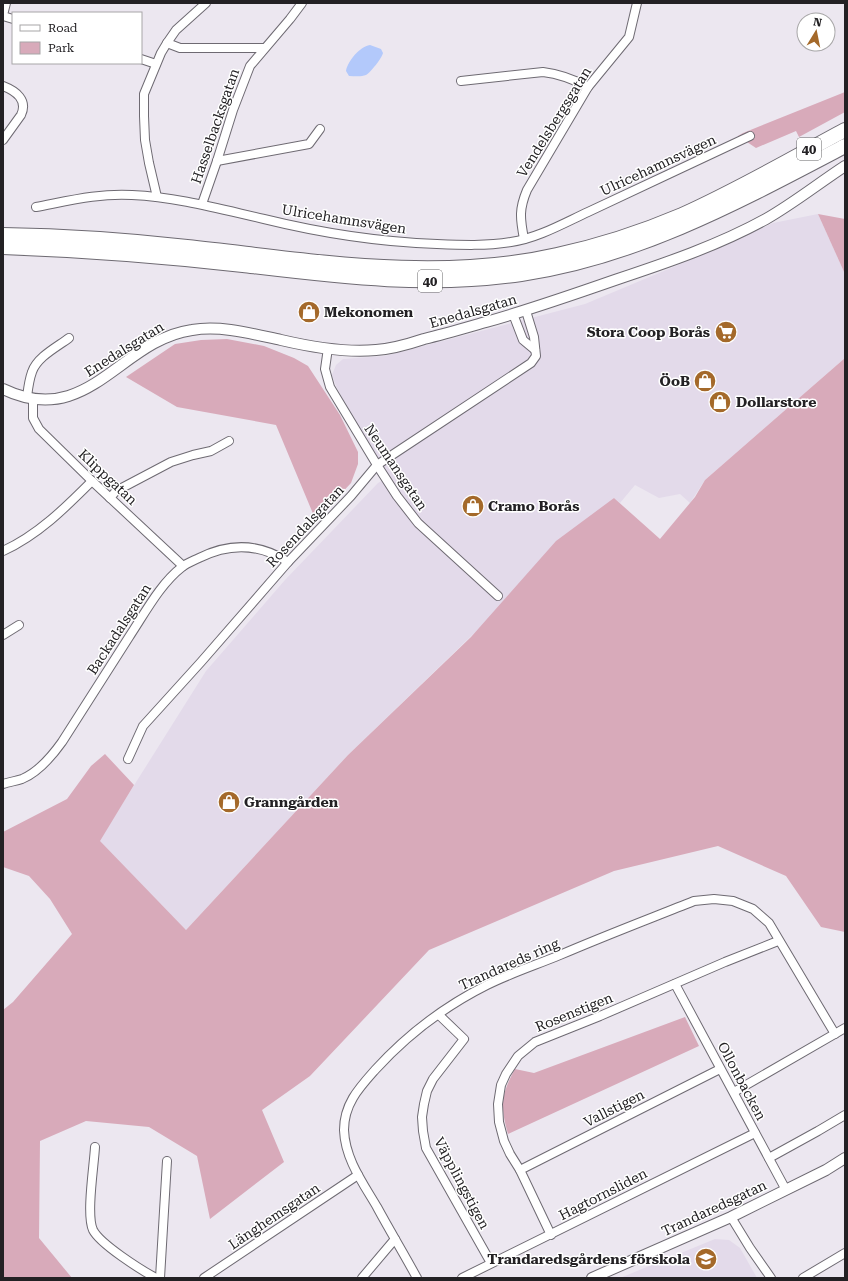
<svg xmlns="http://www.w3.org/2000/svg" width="848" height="1281" font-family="'Roboto Serif',serif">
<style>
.built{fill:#e3daea}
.green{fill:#d8aaba}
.water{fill:#b3c9fb}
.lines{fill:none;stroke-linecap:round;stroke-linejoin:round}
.minor-casing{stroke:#6e6a72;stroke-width:10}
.tertiary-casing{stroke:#6e6a72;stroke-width:12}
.motorway-casing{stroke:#6e6a72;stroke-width:16}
.minor{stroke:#fff;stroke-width:8}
.tertiary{stroke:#fff;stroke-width:10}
.motorway{stroke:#fff;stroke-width:14}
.labels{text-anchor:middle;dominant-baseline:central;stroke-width:3;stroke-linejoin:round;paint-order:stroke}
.shield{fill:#fff;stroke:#656466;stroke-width:1}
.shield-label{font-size:13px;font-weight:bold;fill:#232124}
.street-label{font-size:14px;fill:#232124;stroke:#fff}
.poi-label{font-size:14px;font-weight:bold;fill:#232124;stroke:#fff;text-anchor:start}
</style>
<rect width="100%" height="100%" fill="#ece7f0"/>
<g class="built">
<path d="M 818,214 L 845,274 L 845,358 L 705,480 L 690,503 L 680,494 L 659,498 L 635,485 L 620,503 L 614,498 L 348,755 L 186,930 L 99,841 L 206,671 L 285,580 L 378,483 L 385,479 L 336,386 L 332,375 L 336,365 L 343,359 L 385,356 L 585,304 L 721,247 L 773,223 Z"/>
<path d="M 715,1239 L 729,1240 L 740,1248 L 757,1278 L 620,1278 Z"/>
</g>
<g class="green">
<path d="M 845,92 L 845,112 L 799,137 L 796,131 L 756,148 L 738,136 L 743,133 Z"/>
<path d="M 818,214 L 845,219 L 845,274 Z"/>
<path d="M 227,339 L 264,346 L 294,358 L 308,366 L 340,415 L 358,452 L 358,464 L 351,483 L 337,498 L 314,516 L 276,425 L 177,407 L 126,377 L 175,344 L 201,340 Z"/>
<path d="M 845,358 L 845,932 L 821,927 L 786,876 L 718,846 L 614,871 L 429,950 L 310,1076 L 262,1110 L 284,1162 L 210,1219 L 197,1156 L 149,1127 L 86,1121 L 40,1141 L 39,1238 L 72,1278 L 3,1278 L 3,1010 L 13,1002 L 72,934 L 50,899 L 29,876 L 3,867 L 3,832 L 67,799 L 91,766 L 105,754 L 134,785 L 100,841 L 186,930 L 348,755 L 471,637 L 556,541 L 614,498 L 660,539 L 695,497 L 705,480 Z"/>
<path d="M 685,1017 L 699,1046 L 508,1134 C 500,1105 501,1095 515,1069 L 534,1073 Z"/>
</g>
<path class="water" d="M 370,45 L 381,49 L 383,53 C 382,58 370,73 366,75 C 361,77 355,76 349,76 L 346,71 C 348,61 359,47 370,45 Z"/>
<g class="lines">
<g class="minor-casing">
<g id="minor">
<path d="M 3,15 L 6,3"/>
<path d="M 3,16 L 13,19"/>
<path d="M 167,43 L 180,48 L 264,48"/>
<path d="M 141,59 L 156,64"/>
<path d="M 461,81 L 543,72 C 560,74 573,79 588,87"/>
<path d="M 3,86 C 16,91 28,100 21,115 L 3,140"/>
<path d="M 217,161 L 309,144 L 320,129"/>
<path d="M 157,197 L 149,163 L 145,140 L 144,116 L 144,94 L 161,53 L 167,43 L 176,30 L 206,3"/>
<path d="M 202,204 L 217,161 L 233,110 L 250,66 L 290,19 L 302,3"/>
<path d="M 36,207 C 68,201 99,193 132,195 C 177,197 220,209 264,219 C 321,233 378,242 437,244 C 462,245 487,246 511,242 C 538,238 564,223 588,212 C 642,187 696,161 750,136"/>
<path d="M 524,239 C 520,218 519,209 527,190 L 588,87 L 629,37 L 637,3"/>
<path d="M 513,314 L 523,340 L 535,350"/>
<path d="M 328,348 L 325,369 L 330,387 L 377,465 L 397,496 L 418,523 L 498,596"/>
<path d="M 27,397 C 28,389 29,380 32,372 C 37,357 57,347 69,338"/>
<path d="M 33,398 L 33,418 L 39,429 L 92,481 L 183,566"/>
<path d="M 110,498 L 116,491 L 171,462 L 193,455 L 211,451 L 229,441"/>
<path d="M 3,551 C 38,535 65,508 92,481"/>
<path d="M 3,635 L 19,625"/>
<path d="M 128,759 L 143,726 L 201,662 L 288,562 L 351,496 L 377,465 L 531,363 L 536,356 L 534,337 L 526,311"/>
<path d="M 3,784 C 9,782 16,781 22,779 C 39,772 52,756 62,742 C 84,707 107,672 129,637 C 145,613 160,584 182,567 C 187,563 193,561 199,558 C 229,543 259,543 288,562"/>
<path d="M 675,984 L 786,1190"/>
<path d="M 439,1015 L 464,1039 L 433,1079 L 427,1091 L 424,1104 L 422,1117 L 423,1131 L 426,1148 L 491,1263"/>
<path d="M 734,1092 L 845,1028"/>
<path d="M 95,1147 C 94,1166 86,1215 93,1230 C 100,1244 141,1270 156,1278"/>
<path d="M 769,1158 L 818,1131 L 845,1115"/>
<path d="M 520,1170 L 720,1069"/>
<path d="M 731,1217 L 750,1248 L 771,1278"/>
<path d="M 551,1235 L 520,1170 L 510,1154 L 504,1141 L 499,1122 L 498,1104 L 501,1085 L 506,1074 L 518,1056 L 535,1042 L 600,1016 L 725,962 L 778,941"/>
<path d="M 160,1278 L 167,1161"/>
<path d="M 204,1278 L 358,1175"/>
<path d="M 362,1278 L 395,1239"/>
<path d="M 417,1278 C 404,1254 390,1231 377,1207 C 363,1183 345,1159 344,1130 C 344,1104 359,1088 375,1070 C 406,1036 445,1006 487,985 C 511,973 536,965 560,955 C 604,936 649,919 694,901 L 714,899 L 733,901 L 753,909 L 769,923 L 835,1034"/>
<path d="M 462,1278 L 755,1133"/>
<path d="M 803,1278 L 845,1253"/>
</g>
</g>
<g class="tertiary-casing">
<g id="tertiary">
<path d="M 3,389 C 88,430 120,340 192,330 C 221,325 253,334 281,340 C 311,347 345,353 376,350 C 392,349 409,344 424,339 C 445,334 465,328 486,322 C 529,310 572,295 615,280 C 666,263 719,245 766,219 C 794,203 819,183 845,166"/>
<path d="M 592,1278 L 731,1217 L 826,1170 L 845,1158"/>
</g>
</g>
<g class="motorway-casing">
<g id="motorway">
<path d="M 3,235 C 64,236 126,240 187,247 C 309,260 434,283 557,255 C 599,246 642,232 682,215 C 738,190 791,159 845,130"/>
<path d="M 3,247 C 83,250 163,256 243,265 C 336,276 428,288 521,274 C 638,257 742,200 845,146"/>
</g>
</g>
<use href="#minor" class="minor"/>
<use href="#tertiary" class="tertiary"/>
<use href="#motorway" class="motorway"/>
</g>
<defs>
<g id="shop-disc" transform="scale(1.15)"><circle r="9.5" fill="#a4692a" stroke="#fff"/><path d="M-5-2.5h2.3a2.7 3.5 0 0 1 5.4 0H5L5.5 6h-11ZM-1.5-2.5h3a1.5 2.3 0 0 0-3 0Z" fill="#fff"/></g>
<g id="supermarket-disc" transform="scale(1.15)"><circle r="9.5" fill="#a4692a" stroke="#fff"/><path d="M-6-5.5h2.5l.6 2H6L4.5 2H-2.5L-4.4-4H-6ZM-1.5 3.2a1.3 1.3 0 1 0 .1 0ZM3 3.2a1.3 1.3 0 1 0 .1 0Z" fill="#fff"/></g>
<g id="school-disc" transform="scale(1.15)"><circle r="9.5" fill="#a4692a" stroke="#fff"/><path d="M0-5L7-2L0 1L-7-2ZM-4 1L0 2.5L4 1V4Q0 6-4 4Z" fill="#fff"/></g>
</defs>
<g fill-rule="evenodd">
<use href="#shop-disc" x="309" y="312"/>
<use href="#supermarket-disc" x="726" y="332"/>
<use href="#shop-disc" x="705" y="381"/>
<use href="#shop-disc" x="720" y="402"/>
<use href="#shop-disc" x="473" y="506"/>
<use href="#shop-disc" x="229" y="802"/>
<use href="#school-disc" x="706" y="1259"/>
</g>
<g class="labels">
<g class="shield">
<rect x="797" y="138" width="24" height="22" rx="3"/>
<rect x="418" y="270" width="24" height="22" rx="3"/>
</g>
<g class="shield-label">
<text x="809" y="149">40</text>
<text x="430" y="281">40</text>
</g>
<g class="street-label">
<text transform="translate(554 122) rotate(-58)">Vendelsbergsgatan</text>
<text transform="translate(215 126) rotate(-71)">Hasselbacksgatan</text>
<text transform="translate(658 165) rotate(-25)">Ulricehamnsvägen</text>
<text transform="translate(344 219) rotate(9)">Ulricehamnsvägen</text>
<text transform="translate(473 311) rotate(-16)">Enedalsgatan</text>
<text transform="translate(124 349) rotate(-32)">Enedalsgatan</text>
<text transform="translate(396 467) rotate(56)">Neumansgatan</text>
<text transform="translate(108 477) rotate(43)">Klippgatan</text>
<text transform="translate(305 526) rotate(-47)">Rosendalsgatan</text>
<text transform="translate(119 629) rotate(-57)">Backadalsgatan</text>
<text transform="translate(509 964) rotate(-24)">Trandareds ring</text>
<text transform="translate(574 1012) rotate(-22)">Rosenstigen</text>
<text transform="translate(742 1081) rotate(62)">Ollonbacken</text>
<text transform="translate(614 1108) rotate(-27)">Vallstigen</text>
<text transform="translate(462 1183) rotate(62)">Väpplingstigen</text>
<text transform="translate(603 1194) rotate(-27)">Hagtornsliden</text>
<text transform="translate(714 1208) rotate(-25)">Trandaredsgatan</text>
<text transform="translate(274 1216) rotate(-34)">Länghemsgatan</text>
</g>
<g class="poi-label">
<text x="324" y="312">Mekonomen</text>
<text x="710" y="332" text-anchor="end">Stora Coop Borås</text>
<text x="690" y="381" text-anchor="end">ÖoB</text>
<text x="736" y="402">Dollarstore</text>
<text x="488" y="506">Cramo Borås</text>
<text x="244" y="802">Granngården</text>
<text x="690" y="1259" text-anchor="end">Trandaredsgårdens förskola</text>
</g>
</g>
<rect width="848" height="1281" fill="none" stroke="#232124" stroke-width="8"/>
<rect x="12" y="12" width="130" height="52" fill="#ffffff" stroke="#a7a6a7"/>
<rect x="20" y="25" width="20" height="6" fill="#ffffff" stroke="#a7a6a7"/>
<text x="48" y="32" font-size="12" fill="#232124">Road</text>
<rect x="20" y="42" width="20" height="12" fill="#d8aaba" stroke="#a7a6a7"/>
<text x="48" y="52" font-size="12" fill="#232124">Park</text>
<g transform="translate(816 32) rotate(10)"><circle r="19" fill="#ffffff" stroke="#a7a6a7"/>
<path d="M0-3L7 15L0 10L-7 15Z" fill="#a4692a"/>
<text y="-6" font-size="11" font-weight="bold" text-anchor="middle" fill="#232124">N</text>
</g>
</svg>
